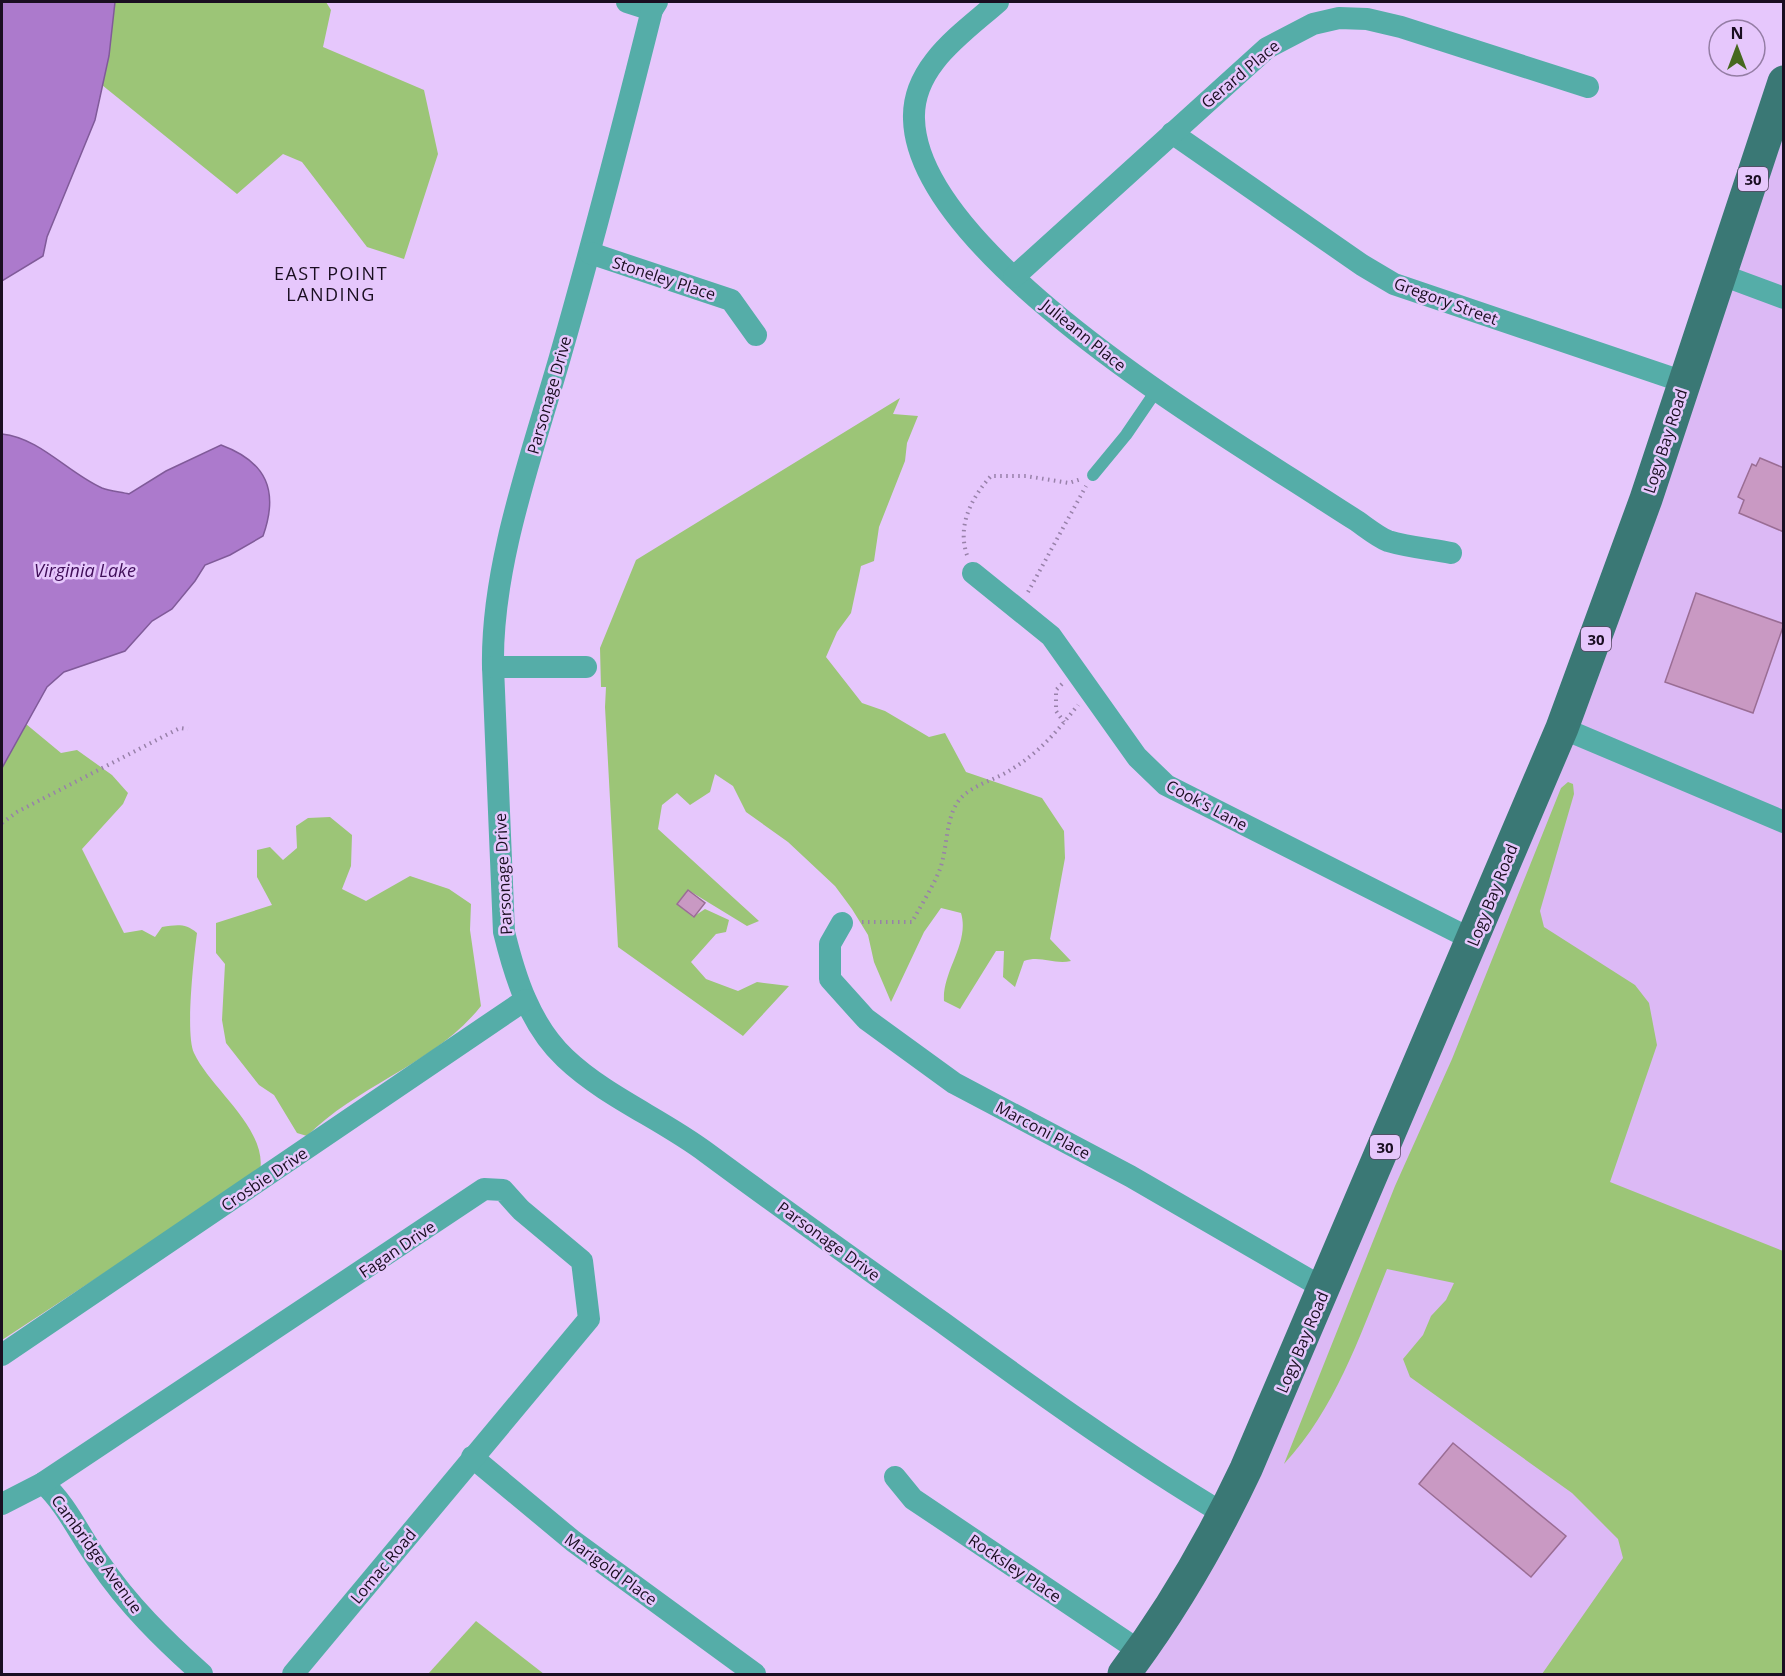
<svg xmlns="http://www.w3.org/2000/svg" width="1785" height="1676" font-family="'Open Sans',sans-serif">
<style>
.built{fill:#dcb9f5}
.green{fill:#9cc577}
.water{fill:#ac7acc;stroke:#805a99;stroke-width:1.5}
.building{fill:#c999c3;stroke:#9a6d94;stroke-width:1.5}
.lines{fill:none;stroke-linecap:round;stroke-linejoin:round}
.path{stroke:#9881a9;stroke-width:4;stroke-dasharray:1.5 4.5;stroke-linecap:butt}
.lane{stroke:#55ada8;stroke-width:12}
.street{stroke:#55ada8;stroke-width:22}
.primary{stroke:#3a7875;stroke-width:33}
.labels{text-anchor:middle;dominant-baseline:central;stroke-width:5;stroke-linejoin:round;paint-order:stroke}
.shield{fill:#e6c7fc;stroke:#574663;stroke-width:1.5}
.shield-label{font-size:15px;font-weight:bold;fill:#1a0e21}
.street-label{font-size:16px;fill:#1a0e21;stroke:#e6c7fc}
.neighbourhood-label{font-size:18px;letter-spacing:1.5px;fill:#1a0e21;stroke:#e6c7fc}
.water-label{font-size:18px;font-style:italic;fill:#3f0d58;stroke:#e6c7fc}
</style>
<rect width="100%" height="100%" fill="#e6c7fc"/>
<path class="built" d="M 1783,82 L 1783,1674 L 1124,1674 L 1141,1652 L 1424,1056 Z"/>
<g class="green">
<path d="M 115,2 L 326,2 L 331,10 L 323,47 L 424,90 L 438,154 L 404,259 L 367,247 L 302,162 L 283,154 L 237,194 L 102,85 Z"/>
<path d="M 900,398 L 893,414 L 918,416 L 907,443 L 905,461 L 879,527 L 874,561 L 861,566 L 851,613 L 837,632 L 826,657 L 862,703 L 885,711 L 929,737 L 945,733 L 966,772 L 1042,798 L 1064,831 L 1065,858 L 1050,939 L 1071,961 C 1054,965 1041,955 1024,961 L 1015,987 L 1003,977 L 1004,951 L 996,951 L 960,1009 L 944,1001 C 942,971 970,943 961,913 L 941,908 L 924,932 L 891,1002 L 874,962 L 868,935 L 852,909 L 835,886 L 788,842 L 746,812 L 733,786 L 715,774 L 710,792 L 690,805 L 677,793 L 662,805 L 658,829 L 759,921 L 747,926 L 688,890 L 677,904 L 693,917 L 705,909 L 729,920 L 726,932 L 716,934 L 691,962 L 706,979 L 738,991 L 757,982 L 789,986 L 743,1036 L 618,947 L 605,707 L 606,687 L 601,687 L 600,648 L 636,560 Z"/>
<path d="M 26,724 L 61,753 L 77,750 L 112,775 L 128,793 L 123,804 L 82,849 L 124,933 L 142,930 L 155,937 L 162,927 C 177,925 185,923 197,933 C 194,956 185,1034 194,1053 C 210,1088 268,1129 260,1171 L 2,1340 L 2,768 Z"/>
<path d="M 1568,782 L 1573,784 L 1574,794 L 1540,911 L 1544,927 L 1635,985 L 1649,1003 L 1657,1045 L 1610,1182 L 1783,1251 L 1783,1674 L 1542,1674 L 1623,1558 L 1618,1539 L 1572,1493 L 1410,1377 L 1403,1359 L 1423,1335 L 1431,1316 L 1446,1300 L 1454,1283 L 1387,1269 C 1359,1338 1335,1409 1284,1464 L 1395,1186 L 1452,1059 L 1561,788 Z"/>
<path d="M 330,817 L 352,835 L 351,866 L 342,889 L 366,901 L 410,876 L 449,889 L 471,904 L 470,930 L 481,1006 C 435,1064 359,1084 307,1136 L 297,1133 L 274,1095 L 259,1085 L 226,1043 L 222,1020 L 225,964 L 216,953 L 216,923 L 272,905 L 257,877 L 257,850 L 270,847 L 283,860 L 297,848 L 296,826 L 308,818 Z"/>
<path d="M 476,1621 L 544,1674 L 428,1674 Z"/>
</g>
<g class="water">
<path d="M 2,2 L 115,2 L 109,56 L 95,120 L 47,237 L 43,256 L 2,281 Z"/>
<path d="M 2,434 C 40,438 68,473 102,488 C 110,491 121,492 129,494 L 166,471 L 221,445 C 267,462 279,491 263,536 L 230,555 L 205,565 L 195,581 L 172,609 L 152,621 L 125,651 L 64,672 L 47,687 L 2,768 Z"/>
</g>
<g class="building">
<path d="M 1760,458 L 1784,468 L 1784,532 L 1739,513 L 1744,500 L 1738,497 L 1752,464 L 1756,466 Z"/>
<path d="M 1696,593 L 1784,624 L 1753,713 L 1665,682 Z"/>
<path d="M 688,890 L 705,903 L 694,917 L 677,904 Z"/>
<path d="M 1453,1443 L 1566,1536 L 1531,1577 L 1419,1484 Z"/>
</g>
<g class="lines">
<g class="path">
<path d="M 967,555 C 957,526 971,498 991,476 L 1026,476 L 1069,483 L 1081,479"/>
<path d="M 1028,592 L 1086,486"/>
<path d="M 1062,684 L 1056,690 L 1056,711 L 1064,722"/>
<path d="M 2,823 L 17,812 L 180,728 L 188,729"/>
<path d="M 862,922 L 912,922 C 921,905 933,887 940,869 C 948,847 945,817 960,799 C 973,784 996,780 1012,769 C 1040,752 1058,730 1078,705"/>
</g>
<path class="lane" d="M 1093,475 L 1126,435 L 1156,391"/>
<g class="street">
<path d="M 627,2 L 652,10"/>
<path d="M 657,2 L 652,10 C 623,126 593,242 560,357 C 532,455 491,566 493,667 L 504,932 C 515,977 530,1025 565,1058 C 606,1097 662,1119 707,1153 C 784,1210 863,1266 942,1322 C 1034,1389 1127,1456 1224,1514"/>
<path d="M 998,2 C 963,33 912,66 914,119 C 917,246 1186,411 1285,475 C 1309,490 1333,506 1357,521 C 1367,528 1378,537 1388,541 C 1408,547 1430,549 1451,553"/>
<path d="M 1172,133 L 1362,265 L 1394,284 L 1684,382"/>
<path d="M 590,253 L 731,300 L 756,335"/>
<path d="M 1722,275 L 1784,298"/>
<path d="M 1014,277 L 1267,48 L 1313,24 L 1339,18 L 1367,19 L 1401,27 L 1588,87"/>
<path d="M 973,573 L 1051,636 L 1137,757 L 1166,785 L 1473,940"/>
<path d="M 493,667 L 586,667"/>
<path d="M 1562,728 L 1784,822"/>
<path d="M 842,923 L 830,944 L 830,979 L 866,1019 L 954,1083 L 1130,1176 L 1325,1289"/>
<path d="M 2,1355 L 525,1000"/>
<path d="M 472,1457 L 573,1541 L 755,1674"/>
<path d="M 895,1477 L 913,1499 L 1141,1652"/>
<path d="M 43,1483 C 67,1505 80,1536 99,1562 C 128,1605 164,1640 202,1674"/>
<path d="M 2,1504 L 43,1483 L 484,1189 L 503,1190 L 521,1210 L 582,1261 L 589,1319 L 293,1674"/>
</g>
<path class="primary" d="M 1124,1674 C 1172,1610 1212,1541 1246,1469 L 1562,728 L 1646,499 L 1784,82"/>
</g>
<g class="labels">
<g class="shield">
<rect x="1738" y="167" width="30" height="24" rx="4.5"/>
<rect x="1581" y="627" width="30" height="24" rx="4.5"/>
<rect x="1370" y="1135" width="30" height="24" rx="4.5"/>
</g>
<g class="shield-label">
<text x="1753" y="179">30</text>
<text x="1596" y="639">30</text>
<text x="1385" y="1147">30</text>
</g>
<g class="street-label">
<text transform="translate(1240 74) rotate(-40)">Gerard Place</text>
<text transform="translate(664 278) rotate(18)">Stoneley Place</text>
<text transform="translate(1446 301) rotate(20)">Gregory Street</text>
<text transform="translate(1084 335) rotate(39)">Julieann Place</text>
<text transform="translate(549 395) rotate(-74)">Parsonage Drive</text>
<text transform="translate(1665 441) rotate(-72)">Logy Bay Road</text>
<text transform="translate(1207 805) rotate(28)">Cook's Lane</text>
<text transform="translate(503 874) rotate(-93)">Parsonage Drive</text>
<text transform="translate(1492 895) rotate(-68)">Logy Bay Road</text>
<text transform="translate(1043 1130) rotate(28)">Marconi Place</text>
<text transform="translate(264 1179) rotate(-34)">Crosbie Drive</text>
<text transform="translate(829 1241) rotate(36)">Parsonage Drive</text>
<text transform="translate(397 1249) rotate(-34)">Fagan Drive</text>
<text transform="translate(1302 1342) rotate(-67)">Logy Bay Road</text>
<text transform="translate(97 1554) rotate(54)">Cambridge Avenue</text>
<text transform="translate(383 1566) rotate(-50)">Lomac Road</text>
<text transform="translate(1015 1568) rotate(34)">Rocksley Place</text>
<text transform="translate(611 1569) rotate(36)">Marigold Place</text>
</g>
<g class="neighbourhood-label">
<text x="331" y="273">EAST POINT<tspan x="331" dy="21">LANDING</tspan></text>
</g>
<g class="water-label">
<text x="85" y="570">Virginia Lake</text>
</g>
</g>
<rect width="1785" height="1676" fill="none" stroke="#1a0e21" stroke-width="6"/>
<g transform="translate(1737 48)"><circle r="28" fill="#e6c7fc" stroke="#947da4" stroke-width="1.5"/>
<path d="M0-4.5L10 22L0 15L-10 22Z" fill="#46681f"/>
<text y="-9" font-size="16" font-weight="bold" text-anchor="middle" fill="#1a0e21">N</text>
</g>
</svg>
